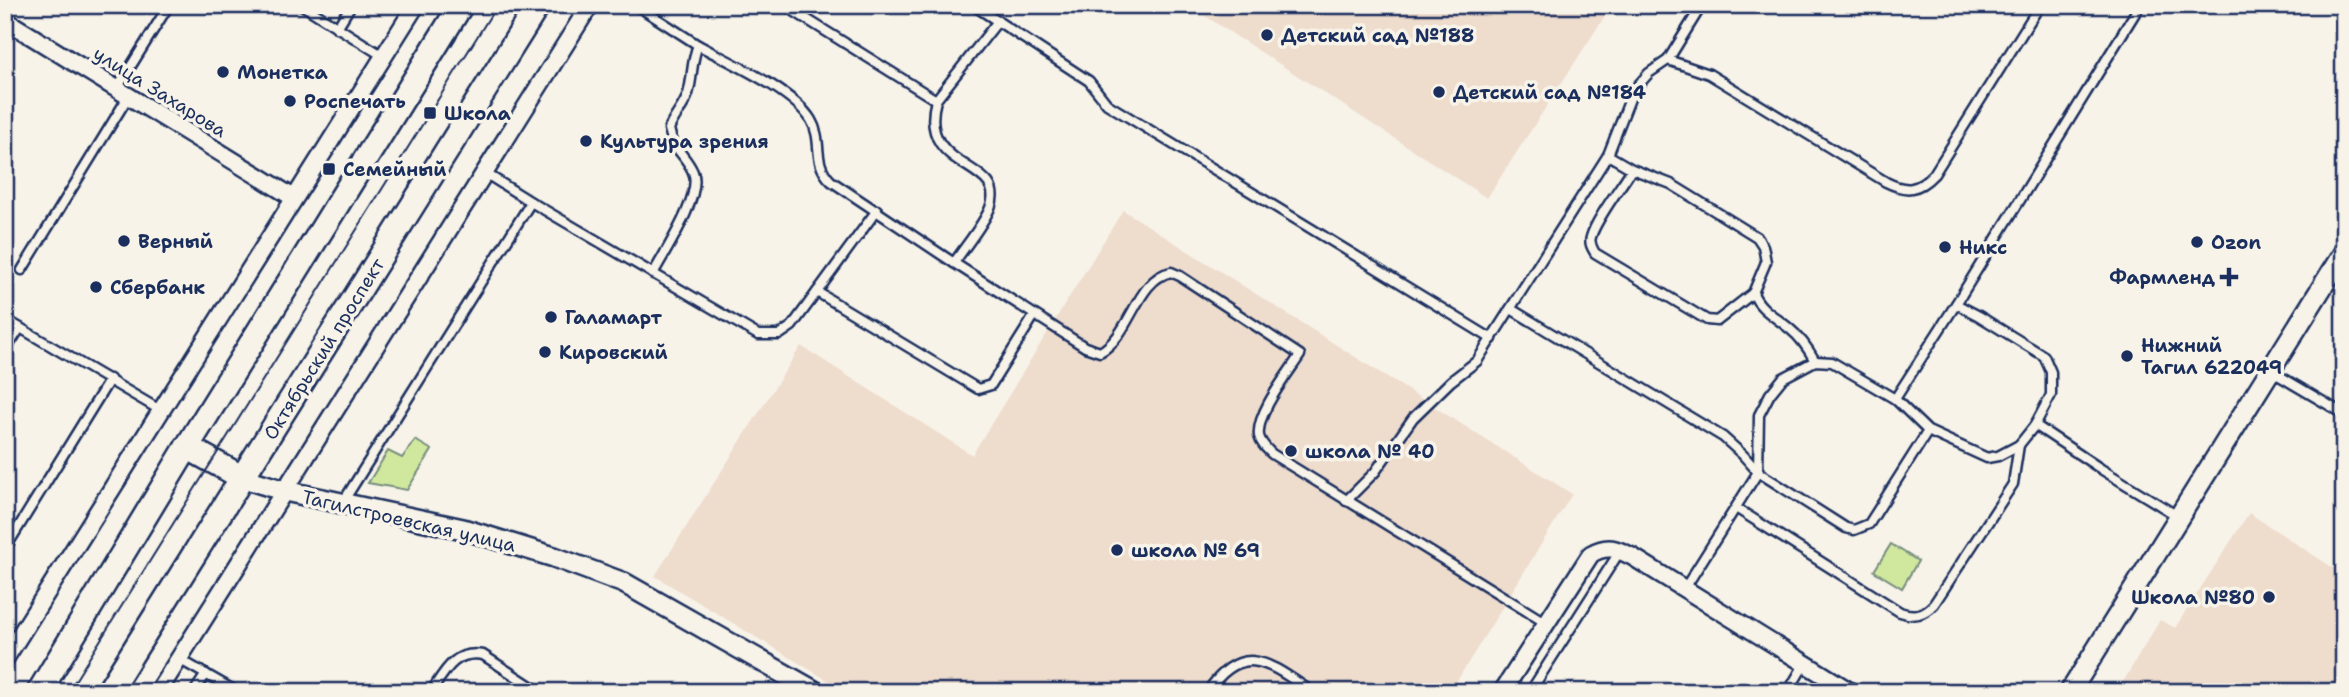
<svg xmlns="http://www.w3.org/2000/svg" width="2349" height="697" font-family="'Shantell Sans',sans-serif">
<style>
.built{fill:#eedccd}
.green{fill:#d0e89e;stroke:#768c7e;stroke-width:2}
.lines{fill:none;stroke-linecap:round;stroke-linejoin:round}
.service-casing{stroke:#1b2f5e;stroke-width:13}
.minor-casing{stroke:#1b2f5e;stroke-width:21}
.tertiary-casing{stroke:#1b2f5e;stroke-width:24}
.secondary-casing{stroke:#1b2f5e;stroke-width:28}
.service{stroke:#f7f3e8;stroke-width:8}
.minor{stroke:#f7f3e8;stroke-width:16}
.tertiary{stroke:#f7f3e8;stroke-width:19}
.secondary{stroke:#f7f3e8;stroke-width:23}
.tram{stroke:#1b2f5e;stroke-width:2}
.poi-dot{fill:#1b2f5e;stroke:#f7f3e8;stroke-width:2.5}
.labels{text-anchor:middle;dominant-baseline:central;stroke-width:7;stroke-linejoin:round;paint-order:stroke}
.poi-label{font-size:19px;font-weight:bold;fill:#1b2f5e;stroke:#f7f3e8;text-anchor:start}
.street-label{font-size:19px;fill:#1b2f5e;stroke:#f7f3e8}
</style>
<rect width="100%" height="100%" fill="#f7f3e8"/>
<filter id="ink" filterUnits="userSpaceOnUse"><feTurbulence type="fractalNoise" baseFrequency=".0143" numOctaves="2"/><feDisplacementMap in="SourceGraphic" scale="14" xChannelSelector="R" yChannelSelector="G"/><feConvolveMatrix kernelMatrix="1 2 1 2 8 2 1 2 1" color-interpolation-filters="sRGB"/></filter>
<g filter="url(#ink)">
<g class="built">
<path d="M 1188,5 L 1612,5 L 1487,198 Z"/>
<path d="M 1123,210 L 1572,494 L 1450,692 L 847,692 L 655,576 L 801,346 L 972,455 Z"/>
<path d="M 2249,513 L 2344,575 L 2344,692 L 2117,692 L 2160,620 L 2175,628 Z"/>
</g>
<g class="green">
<path d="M 415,440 L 432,450 L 407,490 L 368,483 L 388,451 L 402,458 Z"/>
<path d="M 1891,544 L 1918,561 L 1902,588 L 1874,571 Z"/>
</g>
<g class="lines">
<g class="service-casing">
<g id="service">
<path d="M 302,5 L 383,56"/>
<path d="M 636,5 L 698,45 C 691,61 693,78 688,94 C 684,107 674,116 669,129 C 673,150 686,155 693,172 C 703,195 664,253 653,274"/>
<path d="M 784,5 L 936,100"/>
<path d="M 973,5 L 1089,81 L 1107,104 L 1492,339"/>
<path d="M 337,28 L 351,5"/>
<path d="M 698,45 C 729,62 793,90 811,120 C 824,142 811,161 831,181 L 954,263 C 965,246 982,227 990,208 C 1009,160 916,173 936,100 L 998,21"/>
<path d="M 1668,60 L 1709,74 L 1886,182 C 1906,192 1918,191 1934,174 L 2040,5"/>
<path d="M 116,90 L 169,5"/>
<path d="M 1608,155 L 1632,169 L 1671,184 L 1757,237 L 1763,246 L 1766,262 L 1753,293 L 1717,321 L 1707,320 L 1595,253 C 1592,248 1589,243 1591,237 C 1596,219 1621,187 1632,169"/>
<path d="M 485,173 L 531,202 L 758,335 L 779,335 L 792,326 L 877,210"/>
<path d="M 954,263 L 1085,347 L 1100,352 C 1131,336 1136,279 1171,272 L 1180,276 L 1300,355 C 1288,374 1256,413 1259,436 C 1261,444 1266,448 1272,454 L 1546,623"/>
<path d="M 22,270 L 128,97"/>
<path d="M 817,292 L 978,389 L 991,385 L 1034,316"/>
<path d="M 1753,293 C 1760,310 1776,317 1790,329 C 1800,337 1809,350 1815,361"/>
<path d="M 1511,309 L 1723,437 L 1743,455 L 1758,472 L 1685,588"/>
<path d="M 5,319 L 160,410"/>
<path d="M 5,351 L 20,328"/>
<path d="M 2271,371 L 2344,414"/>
<path d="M 5,395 L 5,398"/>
<path d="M 1895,399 L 1956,304 L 2140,5"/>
<path d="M 2035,425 L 2101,469 L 2179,517"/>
<path d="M 1928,431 L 1869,524 L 1854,530 L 1846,528 L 1758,472 L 1759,415 L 1770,394 L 1783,378 L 1815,361 L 1832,362 L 1895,399 L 1928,431 L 1987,458 L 1998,456 L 2019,445 L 2035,425 L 2051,395 L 2051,372 L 2044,356 L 1979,316 L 1956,304"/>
<path d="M 1346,501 L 1375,472 L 1413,418 L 1451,381 L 1477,361 L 1608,155 L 1633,91 L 1649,73 L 1668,60 L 1702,5"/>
<path d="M 343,502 L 531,202"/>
<path d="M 1736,508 L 1900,612 C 1914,617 1924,615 1934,604 L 2013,484 L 2019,445"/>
<path d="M 5,549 L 110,379"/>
<path d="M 179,659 L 237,692"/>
<path d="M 1208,691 C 1244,639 1271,665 1312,692"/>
<path d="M 194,692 L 206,674"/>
<path d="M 431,692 C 445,671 454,650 483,655 L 540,692"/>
<path d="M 1530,692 L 1620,551"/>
<path d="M 1788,692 L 1805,663"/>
</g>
</g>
<g class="minor-casing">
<g id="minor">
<path d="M 5,20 L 294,198"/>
<path d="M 5,659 L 416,5"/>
<path d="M 158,692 L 590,5"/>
<path d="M 1502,692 L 1591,554 C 1608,544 1617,549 1633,557 L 1851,692"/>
</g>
</g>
<g class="tertiary-casing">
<g id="tertiary">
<path d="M 243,478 L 285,491 L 463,529 L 554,557 L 624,583 L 816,692"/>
<path d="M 2070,692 L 2344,252"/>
</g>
</g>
<g class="secondary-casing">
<g id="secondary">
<path d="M 187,447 L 243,478"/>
<path d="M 39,692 L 187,447 L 461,5"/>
<path d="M 108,692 L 538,5"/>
</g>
</g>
<use href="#service" class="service"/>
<use href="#minor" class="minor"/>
<use href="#tertiary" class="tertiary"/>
<use href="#secondary" class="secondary"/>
<path class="tram" d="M 68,692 L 497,5"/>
</g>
</g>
<g class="poi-dot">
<circle cx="1267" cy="35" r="7"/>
<circle cx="223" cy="72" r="7"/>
<circle cx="1439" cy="92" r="7"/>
<circle cx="290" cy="101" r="7"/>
<rect x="423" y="106" width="14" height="14" rx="3.5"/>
<circle cx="586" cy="141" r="7"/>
<rect x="322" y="162" width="14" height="14" rx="3.5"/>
<circle cx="124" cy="241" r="7"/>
<circle cx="2197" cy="242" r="7"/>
<circle cx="1945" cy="247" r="7"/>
<path d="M2225.5 266.5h7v7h7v7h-7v7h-7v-7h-7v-7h7z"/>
<circle cx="96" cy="287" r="7"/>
<circle cx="551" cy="317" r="7"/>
<circle cx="545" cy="352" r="7"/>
<circle cx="2127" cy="356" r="7"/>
<circle cx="1291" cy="451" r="7"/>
<circle cx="1117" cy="550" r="7"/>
<circle cx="2269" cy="597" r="7"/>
</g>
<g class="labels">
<g class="poi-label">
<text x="1281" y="35">Детский сад №188</text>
<text x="237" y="72">Монетка</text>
<text x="1453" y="92">Детский сад №184</text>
<text x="304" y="101">Роспечать</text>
<text x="444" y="113">Школа</text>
<text x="600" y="141">Культура зрения</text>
<text x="343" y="169">Семейный</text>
<text x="138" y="241">Верный</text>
<text x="2211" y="242">Ozon</text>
<text x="1959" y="247">Никс</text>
<text x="2215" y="277" text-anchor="end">Фармленд</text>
<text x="110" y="287">Сбербанк</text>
<text x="565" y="317">Галамарт</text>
<text x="2141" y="345">Нижний<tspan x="2141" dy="22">Тагил 622049</tspan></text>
<text x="559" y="352">Кировский</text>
<text x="1305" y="451">школа № 40</text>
<text x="1131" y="550">школа № 69</text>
<text x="2255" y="597" text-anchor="end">Школа №80</text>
</g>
<g class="street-label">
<text transform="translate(160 92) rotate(32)">улица Захарова</text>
<text transform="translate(324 349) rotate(-58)">Октябрьский проспект</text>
<text transform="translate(409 521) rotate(13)">Тагилстроевская улица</text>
</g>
</g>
<rect width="2349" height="697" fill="none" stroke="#f7f3e8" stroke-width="28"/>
<rect x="14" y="14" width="2321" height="669" fill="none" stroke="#1b2f5e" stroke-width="2.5" filter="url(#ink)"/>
</svg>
